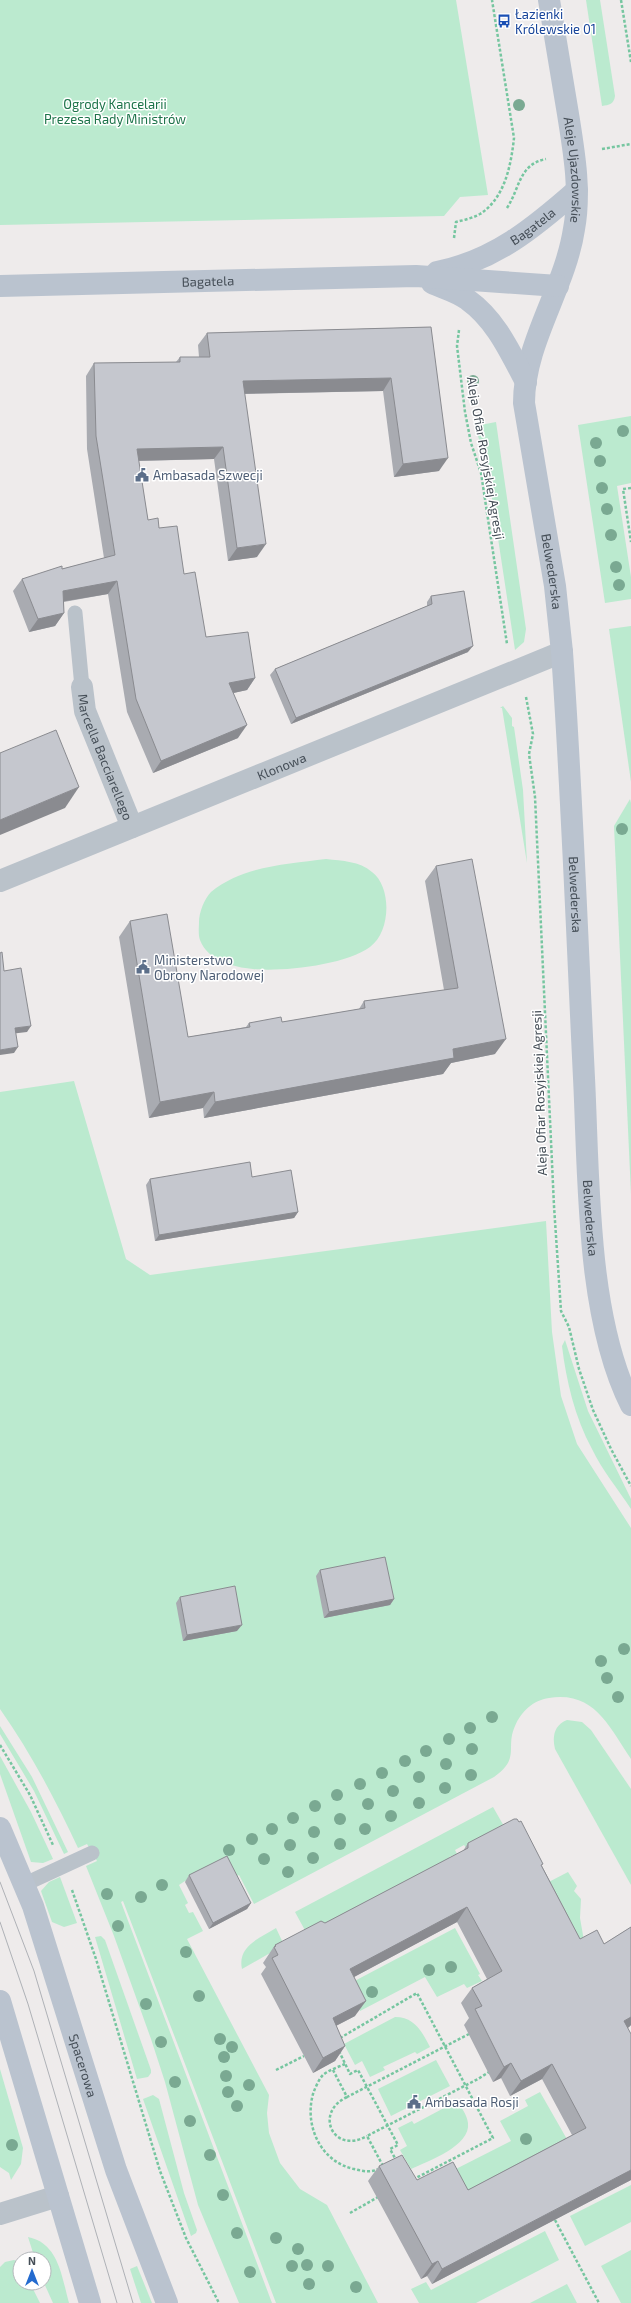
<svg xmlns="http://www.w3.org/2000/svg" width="631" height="2303" font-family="'Exo 2',sans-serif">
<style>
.green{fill:#bbeacf}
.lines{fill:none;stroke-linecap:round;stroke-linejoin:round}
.path{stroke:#76c6a0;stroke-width:2.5;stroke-dasharray:3 2;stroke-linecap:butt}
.lane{stroke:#bac2ca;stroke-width:15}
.street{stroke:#bac2ca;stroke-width:22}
.secondary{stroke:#bac3cf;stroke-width:22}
.tram{stroke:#aeb1b6;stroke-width:1}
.tree{fill:#7aa992}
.wall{fill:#a9abb1}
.shaded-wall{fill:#8a8b90}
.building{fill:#c5c7ce;stroke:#8a8b90}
.labels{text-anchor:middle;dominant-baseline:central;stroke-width:3;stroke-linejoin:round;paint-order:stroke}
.transit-label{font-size:13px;fill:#164399;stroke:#fff;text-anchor:start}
.park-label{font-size:13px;fill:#1c7349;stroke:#fff}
.street-label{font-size:13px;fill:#454e57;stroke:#fff}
.service-label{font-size:13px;fill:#4e5e75;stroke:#fff;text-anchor:start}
</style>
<rect width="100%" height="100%" fill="#eeebeb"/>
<g class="green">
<path d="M 0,0 L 456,0 L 488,195 L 460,197 L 444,216 L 0,225 Z"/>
<path d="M 586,0 L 600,0 L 615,96 C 614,104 609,105 602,106 Z"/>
<path d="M 631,416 L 631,483 L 617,486 L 631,577 L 631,599 L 605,603 L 578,425 Z"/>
<path d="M 496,422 L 526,629 L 524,642 L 515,650 L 487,466 L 475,426 Z"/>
<path d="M 631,626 L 631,782 L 609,629 Z"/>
<path d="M 503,706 L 512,718 L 512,726 L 514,727 L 523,790 L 527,863 L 502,708 L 500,708 Z"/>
<path d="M 630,799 L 631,803 L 631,1194 L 614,826 Z"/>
<path d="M 326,859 C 343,861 359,861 372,872 C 392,887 391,932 370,947 C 346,965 282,972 253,969 C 233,967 208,961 200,940 C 198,935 199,927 199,922 C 199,913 204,899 211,892 C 243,866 287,864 326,859 Z"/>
<path d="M 74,1081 L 126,1259 L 150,1275 L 546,1221 L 552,1332 L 561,1396 L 577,1444 L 631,1528 L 631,1759 C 609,1727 595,1691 549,1698 C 533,1700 521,1712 515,1726 C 505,1748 521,1758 494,1777 L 254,1904 L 239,1875 L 231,1879 L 185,1881 L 179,1885 L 188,1903 L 185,1905 L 189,1913 L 193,1912 L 203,1931 L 187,1939 L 269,2095 L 267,2113 L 269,2133 L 280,2163 L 300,2189 L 327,2205 L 378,2303 L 276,2303 L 123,1901 L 121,1902 L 272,2303 L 239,2303 L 198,2205 L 165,2082 L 151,2039 L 114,1936 L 86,1866 L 97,1861 L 87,1844 L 78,1848 C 55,1799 31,1753 0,1709 L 0,1092 Z"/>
<path d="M 565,1340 L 588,1411 L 631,1499 L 631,1509 C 618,1489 602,1470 592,1449 C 575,1418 566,1380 562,1346 Z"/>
<path d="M 567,1720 L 582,1722 L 591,1730 L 631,1789 L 631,1885 L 555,1749 C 552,1737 554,1725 567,1720 Z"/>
<path d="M 0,1726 L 32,1777 L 68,1852 L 64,1854 L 34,1791 L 0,1734 Z"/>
<path d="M 0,1756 L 31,1812 L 53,1859 L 43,1863 L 31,1862 L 0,1774 Z"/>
<path d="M 493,1807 L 505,1828 L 467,1849 L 464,1845 L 455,1850 L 457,1854 L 449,1857 L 452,1862 L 307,1934 L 295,1912 Z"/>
<path d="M 568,1872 L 577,1886 L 574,1891 L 581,1899 L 580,1918 L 584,1941 L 572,1946 L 541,1886 Z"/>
<path d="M 60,1877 L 77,1923 L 64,1927 L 52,1922 L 41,1891 L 49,1882 Z"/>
<path d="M 276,1928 L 284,1945 L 242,1969 C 237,1946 260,1938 276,1928 Z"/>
<path d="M 455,1928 L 480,1974 L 478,1975 L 482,1981 L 467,1988 L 464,1984 L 437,1997 L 425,1977 L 360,2011 L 347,1985 Z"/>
<path d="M 101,1936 L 105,1940 L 151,2070 L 151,2073 L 148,2077 L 137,2079 L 95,1937 Z"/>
<path d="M 395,2017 C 415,2017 422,2032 430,2047 L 417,2054 L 415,2052 L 383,2067 L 385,2070 L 370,2077 L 362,2061 L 355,2065 L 344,2044 Z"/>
<path d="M 436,2060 L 450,2086 L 391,2116 L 378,2089 Z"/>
<path d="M 0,2069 L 23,2148 L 21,2164 L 11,2180 L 9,2173 L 0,2167 Z"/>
<path d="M 540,2092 L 568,2141 L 461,2197 L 448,2173 L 511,2141 L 500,2121 L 528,2106 L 525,2100 Z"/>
<path d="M 153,2095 L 159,2099 L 184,2193 L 197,2230 L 196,2233 L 191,2236 L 143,2099 Z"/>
<path d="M 456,2098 C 460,2106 467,2114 468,2123 C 471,2146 428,2161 411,2169 L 400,2150 L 407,2146 L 398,2128 L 412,2121 L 414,2124 L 444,2108 L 442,2105 Z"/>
<path d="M 631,2185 L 631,2222 L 585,2246 L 570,2216 Z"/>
<path d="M 545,2231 L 559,2260 L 476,2303 L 419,2303 L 411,2289 L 426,2282 L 431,2290 Z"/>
<path d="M 28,2237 C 59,2243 62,2278 69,2303 L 53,2303 L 44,2283 L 44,2259 L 35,2259 Z"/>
<path d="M 631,2250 L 631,2303 L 621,2303 L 601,2266 Z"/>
<path d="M 14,2260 L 20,2262 L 20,2283 L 30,2283 L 40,2303 L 0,2303 L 0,2267 L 5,2262 Z"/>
<path d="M 137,2266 L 152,2303 L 141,2303 L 130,2269 Z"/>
<path d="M 567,2284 L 577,2303 L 530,2303 Z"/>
</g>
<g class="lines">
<g class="path">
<path d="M 621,0 L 631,62"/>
<path d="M 602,149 L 631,144"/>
<path d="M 507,208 C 520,188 519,164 546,159"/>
<path d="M 454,238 L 456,222 C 464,220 473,218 480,214 C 505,198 511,165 514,138 L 492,0"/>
<path d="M 459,330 L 457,346 L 465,412 L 471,443 L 481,473 L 507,644"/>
<path d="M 631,488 L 623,489 L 631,542"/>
<path d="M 526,697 L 533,734 L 529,754 L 535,797 L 554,1206 L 561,1311 L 569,1327 L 579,1369 L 593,1410 L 611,1449 L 631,1486"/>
<path d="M 0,1745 L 30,1795 L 53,1845"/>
<path d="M 72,1890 L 96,1959 L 160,2171 L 186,2238 L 219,2303"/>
<path d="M 340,2038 L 417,1993 L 493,2138 L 414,2179"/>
<path d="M 339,2051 L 350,2074 L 358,2070 L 398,2145 L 390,2149 L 396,2160"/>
<path d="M 345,2064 C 338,2067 329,2070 323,2075 C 319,2079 315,2088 313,2094 C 304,2126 321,2162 354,2169 C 362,2171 371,2173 378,2169"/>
<path d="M 276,2070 L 304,2056"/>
<path d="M 333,2070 L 347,2097 L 469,2034"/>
<path d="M 347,2097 C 313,2113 334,2155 367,2136"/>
<path d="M 383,2166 L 367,2136 L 478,2079 L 489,2072"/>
<path d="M 350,2213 L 378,2197"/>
<path d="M 555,2220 L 599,2303"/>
</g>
<g class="lane">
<path d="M 75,613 L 82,687"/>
<path d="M 25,1884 L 92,1853"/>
</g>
<g class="street">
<path id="s1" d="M 82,687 L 85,711 L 132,827"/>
<path id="s2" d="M 0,881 L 562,652"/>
<path d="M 0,2214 L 58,2196"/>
</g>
<g class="secondary">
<path id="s3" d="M 549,0 C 555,38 562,76 568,114 C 574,152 581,191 574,229 C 565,289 524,342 524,403 L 555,586 L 562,652 C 572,794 577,936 584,1078 C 589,1177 586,1316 631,1405"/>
<path id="s4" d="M 437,272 C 494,261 535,227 577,190"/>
<path d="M 432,283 C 443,288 458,292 468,300 C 496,320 510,352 526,382"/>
<path id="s5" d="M 0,286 L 416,276 L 558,286"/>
<path id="s6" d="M 0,1828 L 33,1906 L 116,2170 L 167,2303"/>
<path d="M 0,2001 L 90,2303"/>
</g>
<g class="tram">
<path d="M 0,1882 L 34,1971 L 133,2303"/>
<path d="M 0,1922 L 28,2004 L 117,2303"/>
</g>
</g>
<g class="tree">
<circle cx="519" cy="105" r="6"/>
<circle cx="473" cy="381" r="6"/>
<circle cx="623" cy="431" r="6"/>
<circle cx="596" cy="443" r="6"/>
<circle cx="600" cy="461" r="6"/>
<circle cx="602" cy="488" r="6"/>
<circle cx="607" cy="509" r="6"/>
<circle cx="611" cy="535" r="6"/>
<circle cx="616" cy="567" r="6"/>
<circle cx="619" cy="585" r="6"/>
<circle cx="622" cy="829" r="6"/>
<circle cx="624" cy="1649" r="6"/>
<circle cx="601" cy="1661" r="6"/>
<circle cx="607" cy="1678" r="6"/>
<circle cx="618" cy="1697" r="6"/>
<circle cx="492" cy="1717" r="6"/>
<circle cx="470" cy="1728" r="6"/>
<circle cx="449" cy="1739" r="6"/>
<circle cx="472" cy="1749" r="6"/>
<circle cx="426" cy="1751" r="6"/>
<circle cx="405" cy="1761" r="6"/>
<circle cx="446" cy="1764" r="6"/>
<circle cx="382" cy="1773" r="6"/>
<circle cx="471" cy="1775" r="6"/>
<circle cx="419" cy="1777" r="6"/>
<circle cx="360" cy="1784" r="6"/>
<circle cx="445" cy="1788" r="6"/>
<circle cx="393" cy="1791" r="6"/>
<circle cx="337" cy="1795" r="6"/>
<circle cx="419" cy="1803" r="6"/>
<circle cx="368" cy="1804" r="6"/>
<circle cx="315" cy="1806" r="6"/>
<circle cx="391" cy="1816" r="6"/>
<circle cx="293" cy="1818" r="6"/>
<circle cx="340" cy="1819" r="6"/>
<circle cx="272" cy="1829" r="6"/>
<circle cx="365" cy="1829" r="6"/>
<circle cx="314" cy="1832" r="6"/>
<circle cx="252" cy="1839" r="6"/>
<circle cx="340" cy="1844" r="6"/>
<circle cx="290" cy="1845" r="6"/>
<circle cx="229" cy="1850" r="6"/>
<circle cx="313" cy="1858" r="6"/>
<circle cx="264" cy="1859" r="6"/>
<circle cx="288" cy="1872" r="6"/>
<circle cx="162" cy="1885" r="6"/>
<circle cx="107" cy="1894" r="6"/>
<circle cx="141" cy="1897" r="6"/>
<circle cx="118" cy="1926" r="6"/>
<circle cx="186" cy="1952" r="6"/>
<circle cx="451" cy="1967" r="6"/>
<circle cx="429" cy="1970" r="6"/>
<circle cx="372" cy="1992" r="6"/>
<circle cx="199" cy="1996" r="6"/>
<circle cx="146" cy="2004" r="6"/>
<circle cx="220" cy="2039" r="6"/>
<circle cx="161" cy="2042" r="6"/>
<circle cx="232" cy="2047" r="6"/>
<circle cx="224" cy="2057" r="6"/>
<circle cx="226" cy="2076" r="6"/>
<circle cx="175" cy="2082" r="6"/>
<circle cx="249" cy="2085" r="6"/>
<circle cx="228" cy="2092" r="6"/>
<circle cx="237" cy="2106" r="6"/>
<circle cx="190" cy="2121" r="6"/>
<circle cx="526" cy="2139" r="6"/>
<circle cx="12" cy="2145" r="6"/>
<circle cx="210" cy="2155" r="6"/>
<circle cx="223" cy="2195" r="6"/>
<circle cx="237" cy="2233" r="6"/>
<circle cx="276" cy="2238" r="6"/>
<circle cx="298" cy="2249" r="6"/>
<circle cx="307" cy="2265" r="6"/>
<circle cx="292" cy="2266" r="6"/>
<circle cx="328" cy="2266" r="6"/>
<circle cx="250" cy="2272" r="6"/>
<circle cx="309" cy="2284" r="6"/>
<circle cx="356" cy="2287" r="6"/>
</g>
<g class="wall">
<path d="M 431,327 L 439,471 L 394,477 L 383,391 L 244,394 L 257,557 L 228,561 L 214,459 L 138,461 L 148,520 L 159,528 L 184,574 L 206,637 L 255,678 L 247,690 L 233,693 L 238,738 L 153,773 L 127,712 L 108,594 L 64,602 L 64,613 L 55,626 L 29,632 L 13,591 L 22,579 L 62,569 L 104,558 L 87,449 L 86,376 L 94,363 L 176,362 L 180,357 L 199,357 L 198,345 L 207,333 Z"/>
<path d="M 431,596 L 468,652 L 291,724 L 270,675 L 275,669 L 427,606 L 427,602 Z"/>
<path d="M 436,866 L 495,1054 L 451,1063 L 443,1074 L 204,1118 L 203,1108 L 149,1118 L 119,937 L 130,921 L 188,1037 L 246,1027 L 249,1023 L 282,1022 L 359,1009 L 364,1001 L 444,990 L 425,881 Z"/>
<path d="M 252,1177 L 298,1212 L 294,1218 L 155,1241 L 146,1185 L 150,1179 Z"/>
<path d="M 320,1570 L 394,1599 L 390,1605 L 324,1618 L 316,1576 Z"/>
<path d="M 180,1597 L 237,1631 L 183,1641 L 176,1603 Z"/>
<path d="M 468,1843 L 542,1866 L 580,1939 L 604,1944 L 631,1927 L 631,2025 L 628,2028 L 631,2180 L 432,2284 L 427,2276 L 421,2279 L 368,2181 L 379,2166 L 417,2180 L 468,2190 L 572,2135 L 542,2079 L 510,2096 L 501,2078 L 493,2082 L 464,2025 L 469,2018 L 461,2003 L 472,1988 L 487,1979 L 457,1922 L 354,1977 L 355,2016 L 336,2026 L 345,2046 L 335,2061 L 313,2073 L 261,1974 L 266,1967 L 263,1963 L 275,1945 L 325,1923 L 463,1851 Z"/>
<path d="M 189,1875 L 251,1903 L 247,1909 L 209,1929 L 185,1882 Z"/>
</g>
<g class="shaded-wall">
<path d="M 391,378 L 383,391 L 234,394 L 243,381 Z"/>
<path d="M 223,447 L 214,459 L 128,461 L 137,449 Z"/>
<path d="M 448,458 L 439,471 L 394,477 L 403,464 Z"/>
<path d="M 266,544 L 257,557 L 228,561 L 237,548 Z"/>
<path d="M 117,581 L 108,594 L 54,603 L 63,591 Z"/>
<path d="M 64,613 L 55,626 L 29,632 L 38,619 Z"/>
<path d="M 473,646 L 468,652 L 291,724 L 296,718 Z"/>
<path d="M 255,678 L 247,690 L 220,696 L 229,683 Z"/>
<path d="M 247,725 L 238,738 L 153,773 L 161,761 Z"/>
<path d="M 79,787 L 65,808 L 0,835 L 0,820 Z"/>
<path d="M 31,1026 L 27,1032 L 10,1034 L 15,1028 Z"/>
<path d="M 506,1039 L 495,1054 L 451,1063 L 443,1074 L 204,1118 L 215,1102 L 453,1049 Z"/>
<path d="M 18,1047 L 14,1053 L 0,1055 L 0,1050 Z"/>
<path d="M 214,1092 L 203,1108 L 149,1118 L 160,1102 Z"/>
<path d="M 298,1212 L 294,1218 L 155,1241 L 159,1235 Z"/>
<path d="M 394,1599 L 390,1605 L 324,1618 L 329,1612 Z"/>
<path d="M 242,1625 L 237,1631 L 183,1641 L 187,1635 Z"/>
<path d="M 251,1903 L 247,1909 L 209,1929 L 213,1923 Z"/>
<path d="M 467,1907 L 457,1922 L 339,1985 L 350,1969 Z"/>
<path d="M 366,2001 L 355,2016 L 322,2033 L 333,2018 Z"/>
<path d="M 631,2017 L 631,2025 L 629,2027 L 613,2036 L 624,2021 Z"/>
<path d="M 345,2046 L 335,2061 L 313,2073 L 323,2058 Z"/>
<path d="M 511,2063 L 501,2078 L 493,2082 L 504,2067 Z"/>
<path d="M 552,2064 L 542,2079 L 510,2096 L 521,2081 Z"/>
<path d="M 631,2170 L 631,2180 L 432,2284 L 442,2269 Z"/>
<path d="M 438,2261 L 427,2276 L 421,2279 L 432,2264 Z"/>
</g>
<g class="building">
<path d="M 431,327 L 448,458 L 403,464 L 391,378 L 243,381 L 266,544 L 237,548 L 223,447 L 137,449 L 148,520 L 158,518 L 159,528 L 177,526 L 184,574 L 195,572 L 206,637 L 248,632 L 255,678 L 229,683 L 247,725 L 161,761 L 136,699 L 117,581 L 63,591 L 64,613 L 38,619 L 22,579 L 62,566 L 62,569 L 115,555 L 96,436 L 94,363 L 180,362 L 180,357 L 210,357 L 207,333 Z"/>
<path d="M 464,591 L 473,646 L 296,718 L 275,669 L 432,604 L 431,596 Z"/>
<path d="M 56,730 L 79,787 L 0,820 L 0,753 Z"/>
<path d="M 472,859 L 506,1039 L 453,1049 L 454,1058 L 215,1102 L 214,1092 L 160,1102 L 130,921 L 167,914 L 188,1037 L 250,1027 L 249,1023 L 281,1017 L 282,1022 L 365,1008 L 364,1001 L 458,988 L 436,866 Z"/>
<path d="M 2,952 L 4,971 L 21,968 L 31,1026 L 15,1028 L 18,1047 L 0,1050 L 0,953 Z"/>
<path d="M 250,1162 L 252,1177 L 291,1170 L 298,1212 L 159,1235 L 150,1179 Z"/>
<path d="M 385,1557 L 394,1599 L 329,1612 L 320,1570 Z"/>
<path d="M 235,1586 L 242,1625 L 187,1635 L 180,1597 Z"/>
<path d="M 514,1819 L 517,1819 L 519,1822 L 521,1821 L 543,1864 L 541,1865 L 580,1939 L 597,1930 L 604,1944 L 631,1927 L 631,2017 L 624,2021 L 631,2034 L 631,2170 L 442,2269 L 438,2261 L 432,2264 L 379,2166 L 402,2155 L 417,2180 L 453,2162 L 468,2190 L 586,2128 L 552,2064 L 521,2081 L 511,2063 L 504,2067 L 475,2009 L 482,2006 L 472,1988 L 502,1971 L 467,1907 L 350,1969 L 366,2001 L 333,2018 L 345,2046 L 323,2058 L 272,1958 L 278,1955 L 274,1947 L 276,1946 L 275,1945 L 321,1921 L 325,1923 L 468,1848 L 468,1843 Z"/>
<path d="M 227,1856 L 251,1903 L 213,1923 L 189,1875 Z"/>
</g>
<defs>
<g id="bus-bare" transform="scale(1.08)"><path d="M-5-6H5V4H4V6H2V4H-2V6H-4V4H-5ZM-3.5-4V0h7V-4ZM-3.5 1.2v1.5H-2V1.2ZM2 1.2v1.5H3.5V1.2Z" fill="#1a4fb4" stroke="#fff" stroke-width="2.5" paint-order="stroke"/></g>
<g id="civic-bare" transform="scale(1.08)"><path d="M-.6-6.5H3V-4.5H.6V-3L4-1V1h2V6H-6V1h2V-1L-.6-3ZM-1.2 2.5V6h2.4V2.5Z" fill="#5c6f8a" stroke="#fff" stroke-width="2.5" paint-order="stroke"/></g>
</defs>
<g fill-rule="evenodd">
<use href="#bus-bare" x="504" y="21"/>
<use href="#civic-bare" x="142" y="475"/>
<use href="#civic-bare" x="143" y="967"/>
<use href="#civic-bare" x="414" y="2102"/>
</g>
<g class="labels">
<g class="transit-label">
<text x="515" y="14">Łazienki<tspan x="515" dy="15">Królewskie 01</tspan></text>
</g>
<g class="park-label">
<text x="115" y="104">Ogrody Kancelarii<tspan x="115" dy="15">Prezesa Rady Ministrów</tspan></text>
</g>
<g class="street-label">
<text stroke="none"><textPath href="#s3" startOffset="172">Aleje Ujazdowskie</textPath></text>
<text stroke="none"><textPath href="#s4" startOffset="107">Bagatela</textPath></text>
<text stroke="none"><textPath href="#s5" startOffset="208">Bagatela</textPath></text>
<text transform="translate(486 458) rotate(80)">Aleja Ofiar Rosyjskiej Agresji</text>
<text stroke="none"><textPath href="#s3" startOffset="584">Belwederska</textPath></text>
<text stroke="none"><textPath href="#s1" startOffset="74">Marcella Bacciarellego</textPath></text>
<text stroke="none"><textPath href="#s2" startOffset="304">Klonowa</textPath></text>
<text stroke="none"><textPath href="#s3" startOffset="908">Belwederska</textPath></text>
<text transform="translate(539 1093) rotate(-92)">Aleja Ofiar Rosyjskiej Agresji</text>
<text stroke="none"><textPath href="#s3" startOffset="1232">Belwederska</textPath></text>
<text stroke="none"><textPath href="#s6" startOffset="252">Spacerowa</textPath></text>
</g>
<g class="service-label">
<text x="153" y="475">Ambasada Szwecji</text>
<text x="154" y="960">Ministerstwo<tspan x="154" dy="15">Obrony Narodowej</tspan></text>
<text x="425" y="2102">Ambasada Rosji</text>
</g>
</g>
<g transform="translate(32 2271)"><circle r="19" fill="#ffffff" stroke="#b5b8bc"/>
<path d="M0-3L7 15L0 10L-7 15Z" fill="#246bcf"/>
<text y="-6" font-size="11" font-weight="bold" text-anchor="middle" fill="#454e57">N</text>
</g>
</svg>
